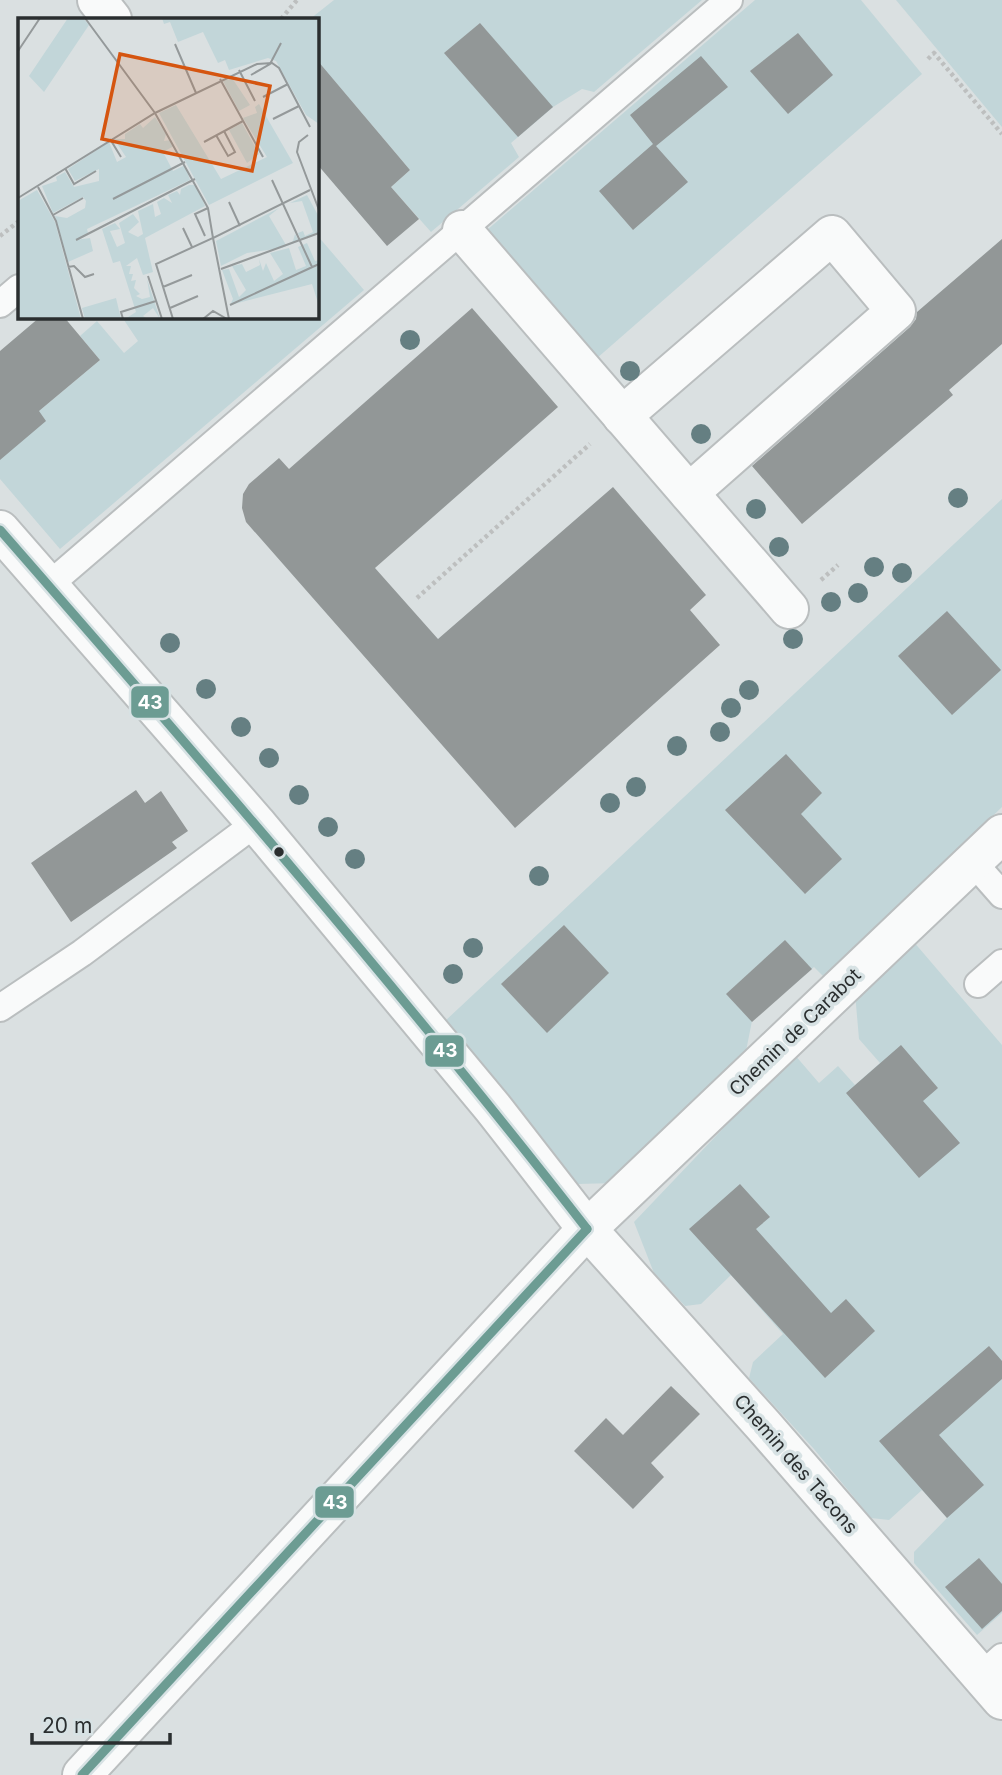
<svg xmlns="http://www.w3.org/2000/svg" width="1002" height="1775" font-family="Inter,sans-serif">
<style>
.green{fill:#c2d6d9}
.building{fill:#929797}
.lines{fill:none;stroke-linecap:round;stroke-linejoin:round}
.service-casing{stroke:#babebf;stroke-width:30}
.pedestrian-casing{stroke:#babebf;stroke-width:42}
.minor-casing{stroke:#babebf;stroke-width:42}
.tertiary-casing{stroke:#babebf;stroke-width:42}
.path{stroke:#bdbfbf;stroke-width:4.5;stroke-dasharray:3.5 3.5;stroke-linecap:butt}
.service{stroke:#f9fafa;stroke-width:26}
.pedestrian{stroke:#f9fafa;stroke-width:38}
.minor{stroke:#f9fafa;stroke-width:38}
.tertiary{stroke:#f9fafa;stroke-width:38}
.bus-1-casing{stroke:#d7e2e4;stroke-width:14}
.bus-1{stroke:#6c9c93;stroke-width:9}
.tree{fill:#657f82}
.bus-dot{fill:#2a2e2f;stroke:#d7e2e4;stroke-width:2.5}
.labels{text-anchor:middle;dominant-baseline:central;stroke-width:7;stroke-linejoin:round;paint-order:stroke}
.street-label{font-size:19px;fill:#2a2e2f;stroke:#d7e2e4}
.inset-road{fill:none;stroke:#94999a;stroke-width:2}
.view{fill:#d55510;fill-opacity:0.15;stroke:#d55510;stroke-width:3.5}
.inset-edge{fill:none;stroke:#2a2e2f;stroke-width:3.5}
.line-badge{stroke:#d7e2e4;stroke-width:2.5}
.badge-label{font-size:19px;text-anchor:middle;font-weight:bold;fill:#fff}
</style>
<rect width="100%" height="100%" fill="#dae0e1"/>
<g class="green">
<path d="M 334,0 L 702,0 L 594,92 L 582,89 L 553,107 L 511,143 L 519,157 L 431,232 L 391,187 L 410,170 L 332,78 L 317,90 L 317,19 L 310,19 Z"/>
<path d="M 755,0 L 861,0 L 922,74 L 596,359 L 487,230 Z"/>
<path d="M 896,0 L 1002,0 L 1002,127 Z"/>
<path d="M 317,235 L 364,290 L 60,549 L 0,479 L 0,433 L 39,411 L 100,360 L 80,336 L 97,321 L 124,353 L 138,341 L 122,317 L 317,317 Z"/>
<path d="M 1002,499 L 1002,807 L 825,978 L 814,967 L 752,1021 L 745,1056 L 615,1183 L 578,1184 L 444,1022 Z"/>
<path d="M 913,941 L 1002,1045 L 1002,1613 L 977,1635 L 914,1563 L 914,1552 L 947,1518 L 922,1490 L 889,1520 L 871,1518 L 814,1449 L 749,1378 L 753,1362 L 783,1334 L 731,1275 L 701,1304 L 685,1306 L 654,1273 L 634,1222 L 794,1054 L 819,1083 L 838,1066 L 855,1085 L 880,1063 L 859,1039 L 855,993 Z"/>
</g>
<g class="building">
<path d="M 480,23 L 553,107 L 518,137 L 444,53 Z"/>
<path d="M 798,33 L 833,75 L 788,114 L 750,71 Z"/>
<path d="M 701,56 L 728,87 L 656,146 L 688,182 L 633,230 L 599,191 L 653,144 L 630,115 Z"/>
<path d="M 317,60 L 410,170 L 391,187 L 419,219 L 387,246 L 317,164 Z"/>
<path d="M 1002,239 L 1002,344 L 949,390 L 953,395 L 802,524 L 752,466 L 910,327 L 916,319 L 917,312 Z"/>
<path d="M 472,308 L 558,407 L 375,568 L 438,639 L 613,487 L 706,595 L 690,610 L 720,645 L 515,828 L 246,522 L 242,508 L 243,494 L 249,484 L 279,458 L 289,469 Z"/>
<path d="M 40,317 L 64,317 L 100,360 L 39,411 L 46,421 L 0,460 L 0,351 Z"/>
<path d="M 947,611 L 1001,670 L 952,715 L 898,656 Z"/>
<path d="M 786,754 L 822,793 L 801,814 L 842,859 L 805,894 L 725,810 Z"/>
<path d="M 136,790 L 145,803 L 161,791 L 188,831 L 172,842 L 177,848 L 71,922 L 31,863 Z"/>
<path d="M 564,925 L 609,973 L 547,1033 L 501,984 Z"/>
<path d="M 785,940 L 812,969 L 752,1022 L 726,994 Z"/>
<path d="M 901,1045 L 938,1088 L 923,1101 L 960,1143 L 919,1178 L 846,1093 Z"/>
<path d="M 740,1184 L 770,1217 L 756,1229 L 831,1313 L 846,1299 L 875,1331 L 825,1378 L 689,1229 Z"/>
<path d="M 989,1346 L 1002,1361 L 1002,1379 L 939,1435 L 984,1485 L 947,1518 L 879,1441 Z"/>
<path d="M 671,1386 L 700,1414 L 651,1463 L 664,1477 L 633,1509 L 574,1451 L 606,1418 L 623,1435 Z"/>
<path d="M 979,1558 L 1002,1584 L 1002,1611 L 982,1629 L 945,1587 Z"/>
</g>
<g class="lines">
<g class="service-casing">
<g id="service">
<path d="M 0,304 L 19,288"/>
<path d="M 49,585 L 729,0"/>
<path d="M 973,862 L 1002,895"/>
<path d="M 978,984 L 1002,963"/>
<path d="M 0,1008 L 82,953 L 256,823"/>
<path d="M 980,1677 L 1002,1657"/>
</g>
</g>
<g class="pedestrian-casing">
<g id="pedestrian">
<path d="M 97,0 L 112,19"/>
<path d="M 462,230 L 789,609"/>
<path d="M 622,416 L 832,235 L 896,311 L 689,493"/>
</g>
</g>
<g class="minor-casing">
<path id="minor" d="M 1002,834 L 587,1229 L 763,1425 L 1002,1700"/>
</g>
<g class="tertiary-casing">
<path id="tertiary" d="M 0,530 L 256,823 L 493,1108 L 587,1229 L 82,1775"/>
</g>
<g class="path">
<path d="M 281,19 L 297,0"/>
<path d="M 928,59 L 934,53 L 1002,134"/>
<path d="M 0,236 L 19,221"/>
<path d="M 821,580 L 838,565"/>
<path d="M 417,598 L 590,444"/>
</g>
<use href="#service" class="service"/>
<use href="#pedestrian" class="pedestrian"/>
<use href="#minor" class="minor"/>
<use href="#tertiary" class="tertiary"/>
<g class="bus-1-casing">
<g id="bus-1">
<path d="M 0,530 C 200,759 400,989 587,1229"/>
<path d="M 82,1775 L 587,1229"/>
</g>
</g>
<use href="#bus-1" class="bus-1"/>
</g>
<g class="tree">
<circle cx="410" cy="340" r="10"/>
<circle cx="630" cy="371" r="10"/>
<circle cx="701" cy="434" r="10"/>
<circle cx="958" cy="498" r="10"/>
<circle cx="756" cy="509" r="10"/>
<circle cx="779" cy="547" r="10"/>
<circle cx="874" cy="567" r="10"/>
<circle cx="902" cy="573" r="10"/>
<circle cx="858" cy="593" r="10"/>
<circle cx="831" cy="602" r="10"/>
<circle cx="793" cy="639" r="10"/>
<circle cx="170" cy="643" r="10"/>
<circle cx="206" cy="689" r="10"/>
<circle cx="749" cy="690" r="10"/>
<circle cx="731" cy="708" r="10"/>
<circle cx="241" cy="727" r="10"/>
<circle cx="720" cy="732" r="10"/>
<circle cx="677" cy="746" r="10"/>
<circle cx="269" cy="758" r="10"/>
<circle cx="636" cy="787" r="10"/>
<circle cx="299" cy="795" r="10"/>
<circle cx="610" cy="803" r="10"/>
<circle cx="328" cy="827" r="10"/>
<circle cx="355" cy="859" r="10"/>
<circle cx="539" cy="876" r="10"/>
<circle cx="473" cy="948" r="10"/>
<circle cx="453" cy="974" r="10"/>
</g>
<circle class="bus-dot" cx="279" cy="852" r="6"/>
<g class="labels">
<g class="street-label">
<text transform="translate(795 1032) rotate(-44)">Chemin de Carabot</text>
<text transform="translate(796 1464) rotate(49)">Chemin des Tacons</text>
</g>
</g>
<g transform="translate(18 18)">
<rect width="301" height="301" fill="#dae0e1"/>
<path d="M 50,0 L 65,0 L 71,7 L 26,74 L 11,58 ZM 144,0 L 301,0 L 301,106 L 288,97 L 258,43 L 250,40 L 211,52 L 207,42 L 200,45 L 185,14 L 160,24 L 152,4 L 146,6 ZM 214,60 L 232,87 L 221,93 L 205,63 ZM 241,86 L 275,145 L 191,187 L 141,95 L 158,87 L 203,161 L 249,139 L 225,100 L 239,95 L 237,89 ZM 137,99 L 148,116 L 146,123 L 153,122 L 156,128 L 145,134 L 155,153 L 167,147 L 172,162 L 69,211 L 70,215 L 57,222 L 72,220 L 75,233 L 50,244 L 37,198 L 49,200 L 67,190 L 68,183 L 65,179 L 35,195 L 24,168 L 39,163 L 38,159 L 47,154 L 56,169 L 81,163 L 81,151 L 57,163 L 50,151 L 91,124 L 99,144 L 108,139 L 96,121 L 107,121 L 107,116 L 122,106 L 125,110 ZM 224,105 L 241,136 L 229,145 L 211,112 ZM 171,167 L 178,167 L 187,188 L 127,220 L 135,254 L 125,257 L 119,240 L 108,248 L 113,248 L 111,256 L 115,256 L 113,263 L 118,262 L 116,270 L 122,276 L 118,278 L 124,281 L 132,279 L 129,261 L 142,301 L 135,290 L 125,298 L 130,301 L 107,301 L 118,294 L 102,243 L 95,245 L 84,211 L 97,205 L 102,211 L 92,213 L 99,229 L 107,225 L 101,205 L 115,196 L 121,204 L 110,214 L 120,219 L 125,216 L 120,193 L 135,186 L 137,199 L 143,196 L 139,184 L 146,180 L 154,185 L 150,177 L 159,173 L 162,177 L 163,171 ZM 19,172 L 37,204 L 63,301 L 0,301 L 0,183 ZM 289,177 L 301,199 L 301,214 L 283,222 L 280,215 L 285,213 L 287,218 L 295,214 L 284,183 L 272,185 ZM 261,190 L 251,198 L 268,227 L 275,223 L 277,216 L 281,223 L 264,230 L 229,235 L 203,248 L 198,223 ZM 289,225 L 297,243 L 301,242 L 301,288 L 294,266 L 212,287 L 215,281 L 204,252 L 211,251 L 221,279 L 228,272 L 214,248 L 224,246 L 228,254 L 242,247 L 241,241 L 245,253 L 248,245 L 256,263 L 265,256 L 252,235 L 271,230 L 278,252 L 288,248 L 280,229 ZM 98,280 L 103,301 L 67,301 L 64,290 Z" fill="#c2d6d9"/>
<path class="inset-road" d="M 67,0 L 137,95 L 190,190 L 195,220 L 138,246 L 155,301M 157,26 L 178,75M 0,33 L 22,0M 221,52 L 237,83M 233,57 L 252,46 L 263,25M 202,61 L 245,139M 245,79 L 270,66M 255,101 L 281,88M 198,117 L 210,138 L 217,134 L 206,113M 290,117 L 281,124 L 279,134 L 301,192M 92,121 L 103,139M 186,124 L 225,103M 47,150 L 56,166 L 78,153M 254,162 L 294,249M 20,169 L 38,203 L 65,301M 0,180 L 137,95 L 239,46 L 254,45 L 261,50 L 292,109M 95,181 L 167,144M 211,184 L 222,208M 35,197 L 65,180M 165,210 L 174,229M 187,218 L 177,196 L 190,190M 58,222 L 177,161M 50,249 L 56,248 L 67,259 L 76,256M 203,251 L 301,215M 130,258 L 144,301M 145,269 L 174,257M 212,287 L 301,246M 152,290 L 180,278M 105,301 L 103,294 L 138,283M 185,301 L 195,293 L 209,301M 211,301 L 195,220 L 292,172"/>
<path class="view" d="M 102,36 L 252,68 L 234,153 L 84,121 Z"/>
<rect width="301" height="301" class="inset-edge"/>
</g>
<g class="line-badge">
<rect x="130" y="685" width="40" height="34" rx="7" fill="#6c9c93"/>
<rect x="424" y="1034" width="41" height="34" rx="7" fill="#6c9c93"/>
<rect x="314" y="1485" width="41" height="34" rx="7" fill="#6c9c93"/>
</g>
<g class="badge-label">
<text x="150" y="709">43</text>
<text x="445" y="1057">43</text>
<text x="335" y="1509">43</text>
</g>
<path d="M32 1733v10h138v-10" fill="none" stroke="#2a2e2f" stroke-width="3.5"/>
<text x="42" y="1733" font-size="21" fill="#2a2e2f" stroke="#d7e2e4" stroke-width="5" paint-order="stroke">20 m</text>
</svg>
